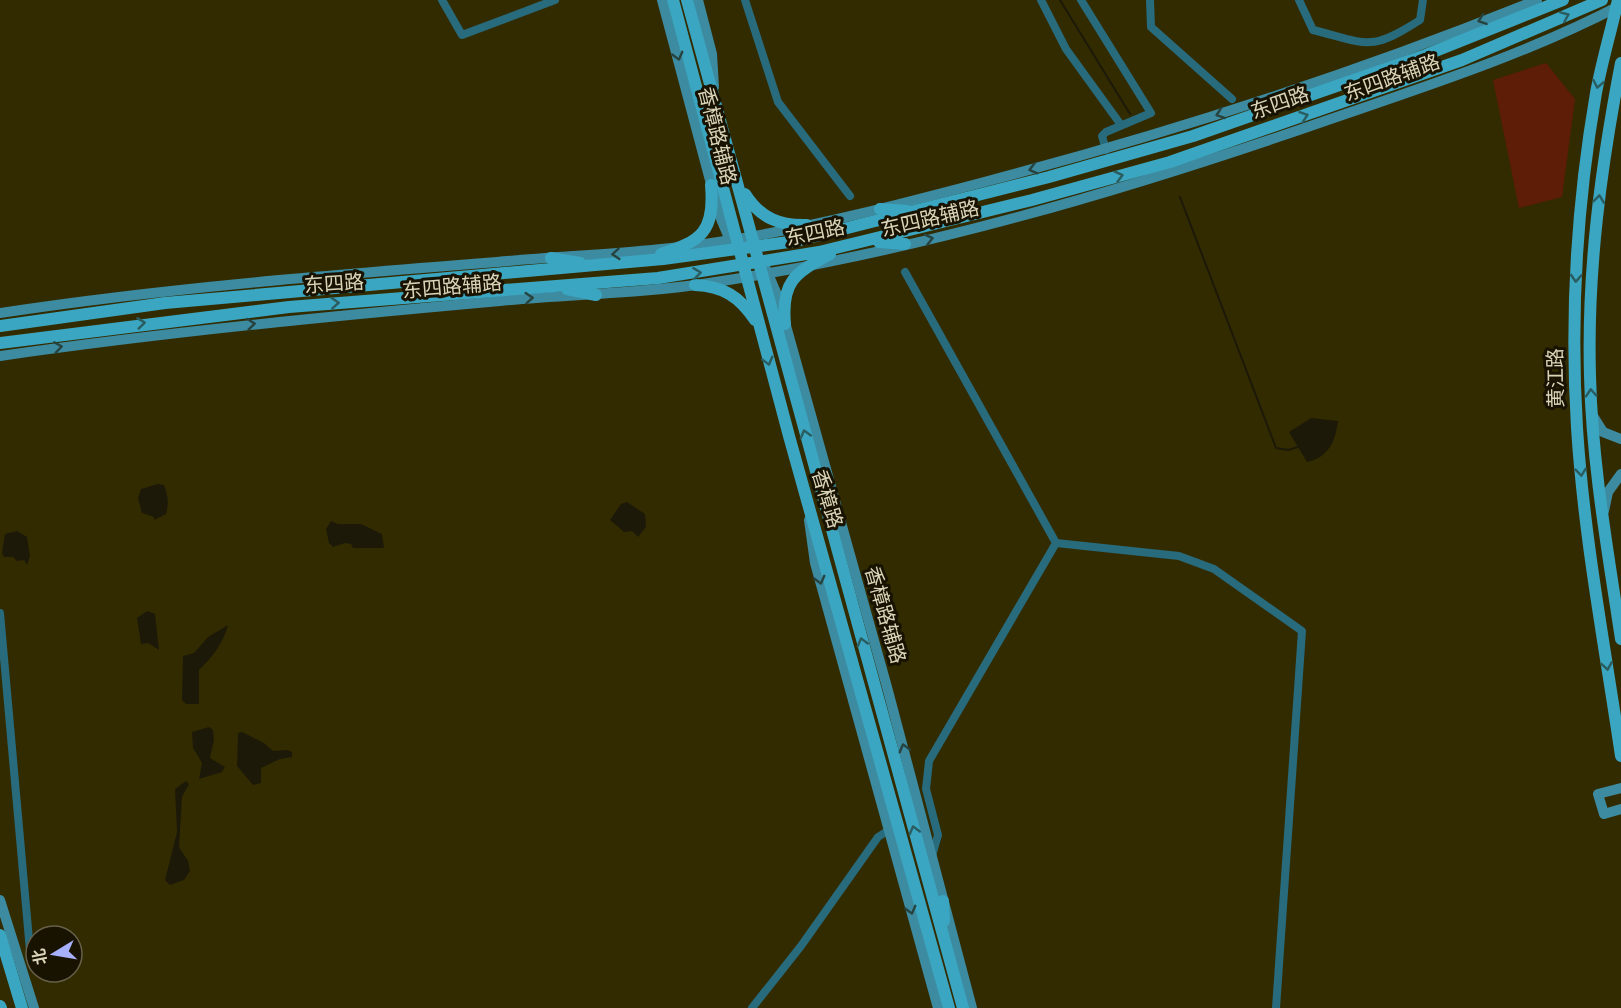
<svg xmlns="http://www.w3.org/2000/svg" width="1621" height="1008" font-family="Karla,'Noto Sans SC',sans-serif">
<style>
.green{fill:#5e1d06}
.water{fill:#1c1909}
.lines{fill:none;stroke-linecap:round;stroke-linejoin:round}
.stream{stroke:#1c1909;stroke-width:2}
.street{stroke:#276b7d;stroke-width:8}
.secondary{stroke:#3d8ba0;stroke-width:10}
.primary{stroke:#3ba6c1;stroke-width:12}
.oneway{stroke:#2a5c60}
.oneway2{stroke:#274340}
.labels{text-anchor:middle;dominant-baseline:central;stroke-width:6;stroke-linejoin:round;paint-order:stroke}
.street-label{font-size:20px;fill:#dad4b9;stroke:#181300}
</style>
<rect width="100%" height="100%" fill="#332b00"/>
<path class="green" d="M 1546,63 L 1575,99 L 1562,197 L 1519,208 L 1493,80 Z"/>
<g class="water">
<path d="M 1311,418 L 1338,421 C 1335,442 1329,457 1307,462 L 1289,432 Z"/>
<path d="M 158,484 L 164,485 C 168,496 169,503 166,514 L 154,520 L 154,517 L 142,513 L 138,498 L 141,489 Z"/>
<path d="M 627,502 L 645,514 L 646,527 L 638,537 L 632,531 L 624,532 L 610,520 L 621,504 Z"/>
<path d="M 331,521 L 338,524 L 361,524 L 382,534 L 384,548 L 353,548 L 351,544 L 345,543 L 333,547 L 329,543 L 326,529 Z"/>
<path d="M 17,531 L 27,537 L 30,556 L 27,565 L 24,560 L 17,561 L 13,557 L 4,557 L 2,553 L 5,534 Z"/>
<path d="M 147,611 L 155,614 L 159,650 L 148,643 L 141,644 L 137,618 Z"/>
<path d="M 228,625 C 224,642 212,658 199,670 L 199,704 L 186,704 L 182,700 L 183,656 L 194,653 L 208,637 Z"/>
<path d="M 209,727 L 213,730 L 214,740 L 210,758 L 225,767 L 222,772 L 199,779 L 202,763 L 193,748 L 192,732 Z"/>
<path d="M 242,732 L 264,743 L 273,751 L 287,750 L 292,752 L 292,757 L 280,759 L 261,768 L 261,783 L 253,785 L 237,766 L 238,733 Z"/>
<path d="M 186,781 L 189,784 L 182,797 L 179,847 L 188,861 L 190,871 L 184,880 L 170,885 L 165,880 L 177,832 L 175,789 Z"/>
</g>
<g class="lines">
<g class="stream">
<path d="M 1060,0 L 1130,114"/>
<path d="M 1180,197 L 1276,448 L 1288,450 L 1298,447"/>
</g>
<g class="street">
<path d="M 442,0 L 462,35 L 555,0"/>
<path d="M 745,0 L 778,102 L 850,196"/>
<path d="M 1041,0 L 1066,49 L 1121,125"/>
<path d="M 1081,0 L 1151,113 L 1106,132 L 1102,136 L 1106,150"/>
<path d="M 1150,0 L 1151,27 L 1232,99"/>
<path d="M 1299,0 L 1313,30 C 1368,44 1370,52 1420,20 L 1423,0"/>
<path d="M 905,272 L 1056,543"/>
<path d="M 1056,543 L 1179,556 L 1214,569 L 1302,631 L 1276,1008"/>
<path d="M 0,613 L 30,951"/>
<path d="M 932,856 L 938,835 L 926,789 L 929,761 L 1056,543"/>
<path d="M 752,1008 L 801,946 L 878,837 L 889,830"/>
</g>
<g class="secondary">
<path d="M 662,0 L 719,214 L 732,245"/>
<path d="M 698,0 L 712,54 L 714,87"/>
<path d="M 766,269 L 778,297 L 887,687 L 972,1008"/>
<path d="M 0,313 C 164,288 331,275 497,262 C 573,255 649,253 725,241 C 814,227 901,204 988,181 C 1174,132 1359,72 1537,0"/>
<path d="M 0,356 C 166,332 333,316 500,301 C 570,294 640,294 709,283 C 917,252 1126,190 1325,121 C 1424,87 1527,54 1621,5"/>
<path d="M 1593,416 L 1603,432 L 1621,439"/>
<path d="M 1604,511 L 1608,492 L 1621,474"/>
<path d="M 809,520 L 815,563 L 938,1008"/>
<path d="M 1621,788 L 1598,794 L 1604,814 L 1621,809"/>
<path d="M 0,900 L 34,1008"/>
</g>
<g class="primary">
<path d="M 673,0 L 789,436 L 949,1008"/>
<path d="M 687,0 L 963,1008"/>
<path d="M 1618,0 C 1611,31 1602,61 1596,93 C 1577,203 1570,316 1577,428 C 1584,538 1605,647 1621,756"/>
<path d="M 1621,63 C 1601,167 1587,270 1590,376 C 1592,464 1608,552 1621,639"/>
<path d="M 745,194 C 760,218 780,226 807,225"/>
<path d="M 880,209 L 907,211"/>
<path d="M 879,242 L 905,244"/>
<path d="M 661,254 C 702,241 715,231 711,185"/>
<path d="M 551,258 L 580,263"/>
<path d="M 695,285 C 723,286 740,297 755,320"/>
<path d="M 567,289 L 596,295"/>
<path d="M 785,324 C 781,280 796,273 830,254"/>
<path d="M 0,326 L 165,303 L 663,259 L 796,241 L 1049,177 L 1193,136 L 1423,56 L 1563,0"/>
<path d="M 0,343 L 289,307 L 658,278 L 819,252 L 1032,200 L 1170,162 L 1462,60 L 1602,0"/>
<path d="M 943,901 L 944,921"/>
<path d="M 0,935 L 22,1008"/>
<path d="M 0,1006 L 1,1008"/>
</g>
</g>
<defs><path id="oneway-chevron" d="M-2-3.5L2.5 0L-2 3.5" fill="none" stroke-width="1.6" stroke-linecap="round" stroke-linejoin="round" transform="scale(1.5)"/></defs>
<g class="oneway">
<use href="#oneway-chevron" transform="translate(1565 16) rotate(-23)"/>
<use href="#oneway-chevron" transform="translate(1598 84) rotate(101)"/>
<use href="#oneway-chevron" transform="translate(1304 116) rotate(-19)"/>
<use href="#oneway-chevron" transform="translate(1119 176) rotate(-15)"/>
<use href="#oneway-chevron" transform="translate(1599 199) rotate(-83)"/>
<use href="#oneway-chevron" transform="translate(697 273) rotate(-7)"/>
<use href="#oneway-chevron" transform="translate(1576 278) rotate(93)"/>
<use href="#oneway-chevron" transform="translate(335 303) rotate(-4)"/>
<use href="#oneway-chevron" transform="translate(141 323) rotate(-7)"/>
<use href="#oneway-chevron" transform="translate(768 361) rotate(75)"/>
<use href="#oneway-chevron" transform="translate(1591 393) rotate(-94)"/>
<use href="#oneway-chevron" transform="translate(805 434) rotate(-105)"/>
<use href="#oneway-chevron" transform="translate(1581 472) rotate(84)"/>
<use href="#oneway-chevron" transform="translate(862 642) rotate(-105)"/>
<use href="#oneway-chevron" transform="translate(1607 666) rotate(81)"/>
<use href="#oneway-chevron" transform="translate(914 830) rotate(-105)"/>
</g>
<g class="oneway2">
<use href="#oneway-chevron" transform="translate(1482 20) rotate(161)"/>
<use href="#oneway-chevron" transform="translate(678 56) rotate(75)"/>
<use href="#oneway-chevron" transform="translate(1220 114) rotate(161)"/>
<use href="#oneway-chevron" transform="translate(1033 169) rotate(165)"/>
<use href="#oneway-chevron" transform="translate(929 239) rotate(-14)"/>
<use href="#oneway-chevron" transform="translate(616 254) rotate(175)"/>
<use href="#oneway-chevron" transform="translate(529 298) rotate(-4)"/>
<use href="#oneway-chevron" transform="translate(251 324) rotate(-6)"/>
<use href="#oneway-chevron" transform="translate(58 347) rotate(-8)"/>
<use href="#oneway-chevron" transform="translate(820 580) rotate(75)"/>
<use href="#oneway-chevron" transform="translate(904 748) rotate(-105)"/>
<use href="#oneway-chevron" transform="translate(911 910) rotate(75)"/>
</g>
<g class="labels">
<g class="street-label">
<text transform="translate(1392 78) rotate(-20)">东四路辅路</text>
<text transform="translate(1280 103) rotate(-19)">东四路</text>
<text transform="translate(717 136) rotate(76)">香樟路辅路</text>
<text transform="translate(930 219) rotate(-13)">东四路辅路</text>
<text transform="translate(815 233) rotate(-12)">东四路</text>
<text transform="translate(334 284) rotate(-4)">东四路</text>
<text transform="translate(452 287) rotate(-5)">东四路辅路</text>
<text transform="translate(1556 378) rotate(-91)">黄江路</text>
<text transform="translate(827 499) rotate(73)">香樟路</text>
<text transform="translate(885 615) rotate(74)">香樟路辅路</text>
</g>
</g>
<g transform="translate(54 954) rotate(259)"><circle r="28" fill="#181300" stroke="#66604a" stroke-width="1.5"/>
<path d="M0-4.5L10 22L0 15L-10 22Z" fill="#a7b0fc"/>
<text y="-9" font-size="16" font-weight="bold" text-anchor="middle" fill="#dad4b9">北</text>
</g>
</svg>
